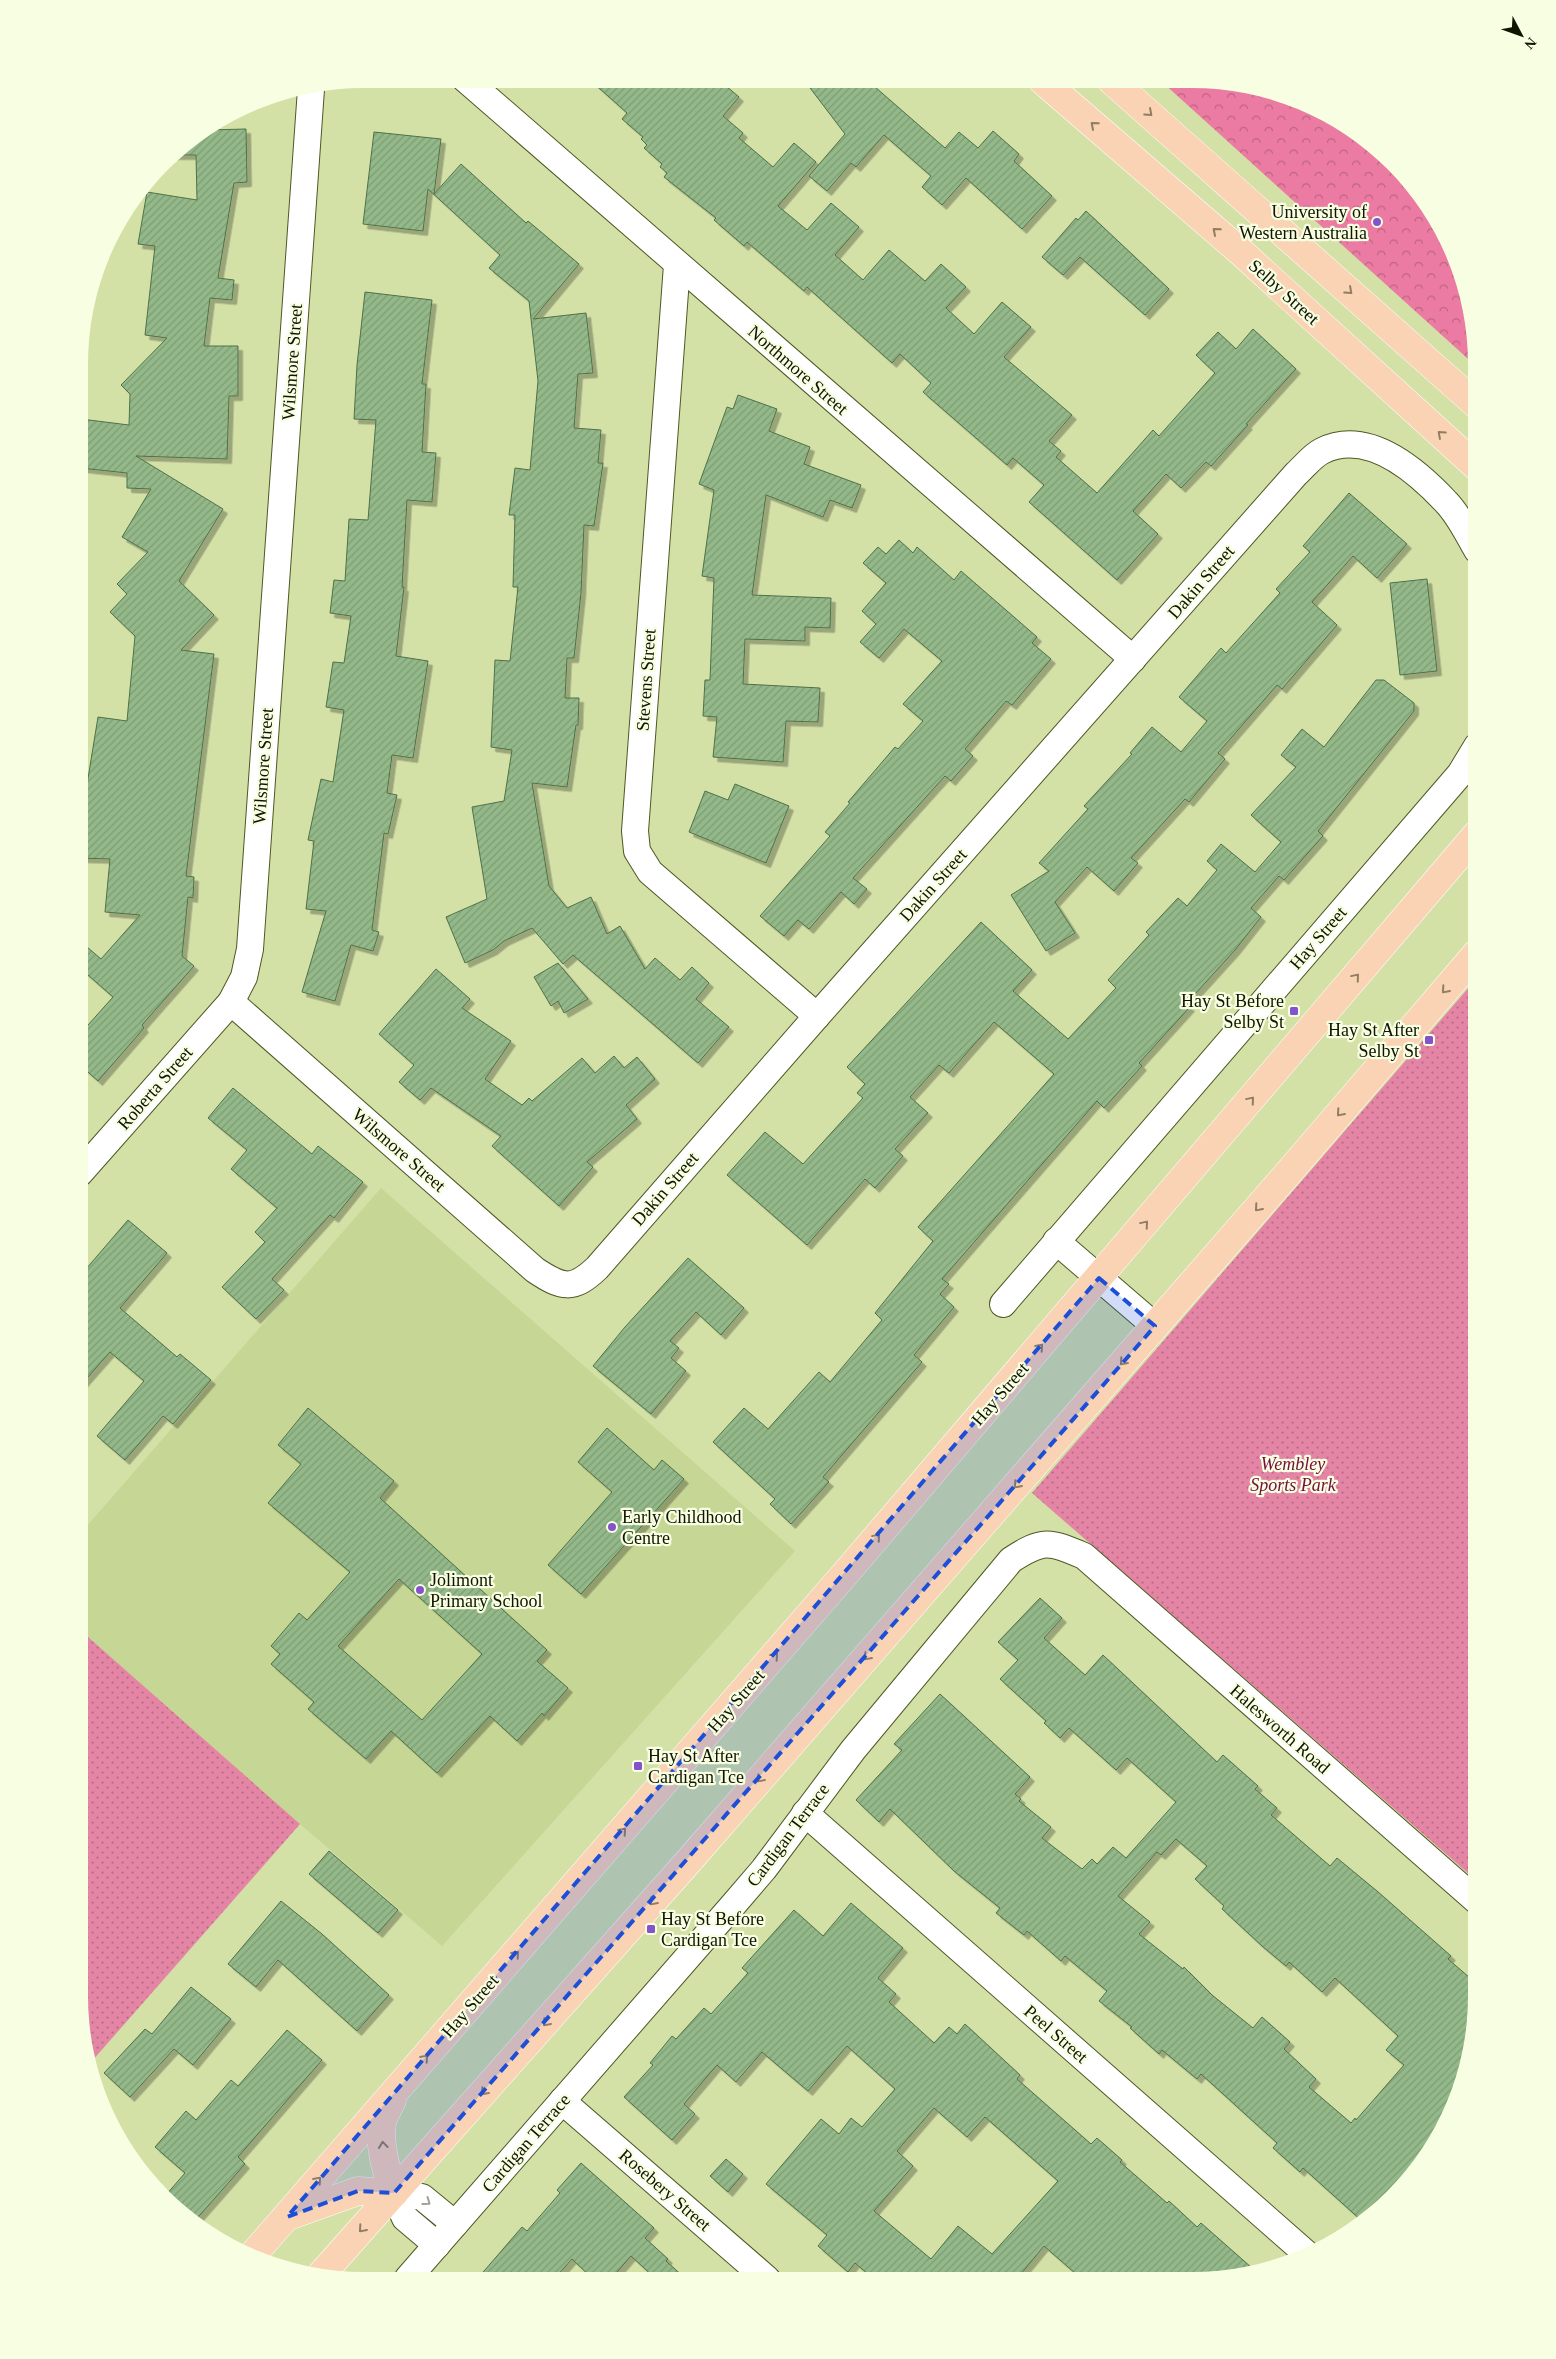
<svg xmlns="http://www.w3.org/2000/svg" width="1556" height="2359" font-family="Georgia,serif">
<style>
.built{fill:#c6d694}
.forest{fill:url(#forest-crowns)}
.park{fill:url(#park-dots)}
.building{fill:url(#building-hatch);stroke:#4f7146;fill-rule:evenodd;filter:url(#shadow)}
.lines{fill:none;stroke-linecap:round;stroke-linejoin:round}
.minor-casing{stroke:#4d5823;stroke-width:28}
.primary-casing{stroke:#fff;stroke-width:29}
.minor{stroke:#fff;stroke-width:26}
.primary{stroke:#fad3b4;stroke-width:28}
.oneway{stroke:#917d63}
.oneway2{stroke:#9fa199}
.marked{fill:#1d4ed8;fill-opacity:0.2;stroke:#1d4ed8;stroke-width:4;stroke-dasharray:10 6;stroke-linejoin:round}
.poi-dot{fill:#8453cc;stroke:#f7fee1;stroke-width:2}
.labels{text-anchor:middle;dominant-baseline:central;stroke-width:4.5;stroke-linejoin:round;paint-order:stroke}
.poi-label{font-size:18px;fill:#101401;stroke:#f7fee1;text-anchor:start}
.street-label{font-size:18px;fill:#101401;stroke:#f7fee1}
.park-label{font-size:18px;font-style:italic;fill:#740e3e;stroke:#f7fee1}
</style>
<defs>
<pattern id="forest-crowns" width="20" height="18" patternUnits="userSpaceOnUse" patternTransform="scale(1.25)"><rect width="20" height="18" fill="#eb7ba2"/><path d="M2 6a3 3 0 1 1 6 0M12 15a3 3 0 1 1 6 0" fill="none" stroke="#bd6482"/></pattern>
<pattern id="park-dots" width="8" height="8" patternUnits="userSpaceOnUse" patternTransform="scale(1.25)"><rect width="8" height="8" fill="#e585a5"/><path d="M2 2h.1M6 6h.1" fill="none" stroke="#b86c84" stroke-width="1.8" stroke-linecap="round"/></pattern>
<pattern id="building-hatch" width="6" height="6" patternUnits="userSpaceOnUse" patternTransform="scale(1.25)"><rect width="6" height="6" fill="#93b889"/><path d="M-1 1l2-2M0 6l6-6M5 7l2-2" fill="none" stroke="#7e9d74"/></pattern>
<filter id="shadow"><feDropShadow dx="4.5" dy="4.5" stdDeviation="0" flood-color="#0004"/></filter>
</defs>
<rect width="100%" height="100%" fill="#d3e1a7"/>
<path class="built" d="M 381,1188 L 795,1551 L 442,1946 L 300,1824 L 79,1629 L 79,1535 Z"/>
<path class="forest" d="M 1161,81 L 1230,81 L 1302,101 L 1366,138 L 1418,190 L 1455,254 L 1477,367 Z"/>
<g class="park">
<path d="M 1477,978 L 1477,1881 L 1032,1493 Z"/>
<path d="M 79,1629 L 300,1824 L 92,2061 L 79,1995 Z"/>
</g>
<g class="building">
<path d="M 589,79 L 719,80 L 739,97 L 723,116 L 743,133 L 739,138 L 773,167 L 794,143 L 816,162 L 778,206 L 807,230 L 831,203 L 859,227 L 835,255 L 863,280 L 889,250 L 925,281 L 941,264 L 966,287 L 946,308 L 974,334 L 1002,302 L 1031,327 L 1004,357 L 1072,415 L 1049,441 L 1061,451 L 1056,457 L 1097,493 L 1153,430 L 1159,436 L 1215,373 L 1196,355 L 1218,332 L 1236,349 L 1253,329 L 1296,369 L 1246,424 L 1248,425 L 1211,466 L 1206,462 L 1181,488 L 1166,474 L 1133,511 L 1158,534 L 1117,580 L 1029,502 L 1044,485 L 1013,458 L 1007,465 L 923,392 L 931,383 L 900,354 L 892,363 L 807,287 L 804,291 L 747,242 L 744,246 L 714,220 L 716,218 L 664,177 L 667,173 L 660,167 L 662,164 L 644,148 L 647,145 L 641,139 L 643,137 L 622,119 L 627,113 Z"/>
<path d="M 804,80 L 867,80 L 945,148 L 959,132 L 978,148 L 993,131 L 1019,154 L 1014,161 L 1052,196 L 1022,229 L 966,178 L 942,205 L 922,187 L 931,176 L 884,135 L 856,167 L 851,163 L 827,191 L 809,176 L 845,134 Z"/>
<path d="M 246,129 L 247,182 L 234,183 L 218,278 L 234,280 L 232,300 L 210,298 L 204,346 L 238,346 L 238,396 L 229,396 L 227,459 L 136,456 L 223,509 L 179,581 L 214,615 L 181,650 L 214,654 L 186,876 L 194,877 L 193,898 L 188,897 L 182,956 L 194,966 L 142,1025 L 144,1028 L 98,1081 L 80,1065 L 80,1034 L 113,997 L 80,968 L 80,941 L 101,959 L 140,915 L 105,912 L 110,859 L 80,858 L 80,803 L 84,803 L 98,717 L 127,721 L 135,636 L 110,612 L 127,594 L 117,584 L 148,552 L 122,537 L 151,489 L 127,488 L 127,473 L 81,468 L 81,419 L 129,425 L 130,394 L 121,385 L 167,338 L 145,335 L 155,246 L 138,244 L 147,192 L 197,200 L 196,155 L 171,155 L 176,150 L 207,130 Z"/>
<path d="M 374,132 L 441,139 L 434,194 L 461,164 L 526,223 L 528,221 L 579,264 L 533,319 L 586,313 L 593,373 L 578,374 L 574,428 L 601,430 L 598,463 L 603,463 L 594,526 L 584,525 L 581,593 L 574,658 L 567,658 L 565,698 L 579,698 L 578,725 L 576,725 L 567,787 L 532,783 L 549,886 L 567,908 L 591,897 L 607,934 L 620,926 L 645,969 L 655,958 L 680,980 L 692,967 L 709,983 L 696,999 L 729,1027 L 698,1063 L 573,955 L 563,964 L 532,928 L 504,941 L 493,950 L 465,963 L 446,917 L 487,899 L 472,807 L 504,801 L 512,750 L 491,747 L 495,660 L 510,661 L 518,587 L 513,587 L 515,515 L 509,515 L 515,468 L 530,470 L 538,381 L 529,301 L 489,268 L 500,255 L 428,189 L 423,231 L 363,224 Z"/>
<path d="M 1086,211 L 1169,289 L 1145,315 L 1080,257 L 1063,275 L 1042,257 L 1076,218 L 1078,220 Z"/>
<path d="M 365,292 L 432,300 L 422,384 L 426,384 L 422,452 L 436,453 L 432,502 L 407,500 L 402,587 L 404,587 L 396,656 L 428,661 L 413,758 L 392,755 L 387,793 L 397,795 L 388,834 L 384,833 L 372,930 L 379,932 L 373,951 L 351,945 L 335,1001 L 302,992 L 326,911 L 306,909 L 314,841 L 308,840 L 321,779 L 333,782 L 344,710 L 326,707 L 333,662 L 344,663 L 351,616 L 330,613 L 334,580 L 345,581 L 349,519 L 368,520 L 376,420 L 354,419 L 357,365 Z"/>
<path d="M 738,395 L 777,409 L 769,431 L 810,447 L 804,464 L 861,485 L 852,508 L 830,500 L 823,517 L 766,495 L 752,595 L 831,598 L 830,628 L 805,627 L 805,641 L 745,639 L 743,684 L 820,688 L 818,722 L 786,721 L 783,762 L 713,757 L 717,717 L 703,716 L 705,680 L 710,680 L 714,578 L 702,576 L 714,490 L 699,484 L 727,407 L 733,409 Z"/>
<path d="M 1349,493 L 1407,544 L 1377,578 L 1353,556 L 1312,602 L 1337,625 L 1282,689 L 1277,685 L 1218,753 L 1225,759 L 1189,802 L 1185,799 L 1131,858 L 1138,863 L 1114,891 L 1087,867 L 1055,902 L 1075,933 L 1046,951 L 1011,895 L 1049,871 L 1039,863 L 1088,809 L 1084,806 L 1132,754 L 1130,753 L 1152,727 L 1181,752 L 1207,721 L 1179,697 L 1221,648 L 1226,653 L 1280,593 L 1276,589 L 1310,552 L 1303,546 Z"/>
<path d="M 899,540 L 913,553 L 917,547 L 954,580 L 961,571 L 1037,637 L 1032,643 L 1051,659 L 1012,705 L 1006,701 L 965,749 L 973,756 L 951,781 L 945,776 L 853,878 L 867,889 L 854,904 L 841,892 L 809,929 L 798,920 L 784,936 L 760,916 L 830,836 L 825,832 L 850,803 L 848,802 L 895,747 L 898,749 L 923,721 L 903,704 L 942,661 L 904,629 L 879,658 L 860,642 L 876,624 L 862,611 L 886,583 L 863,563 L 878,547 L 886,554 Z"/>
<path d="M 1427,579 L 1437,671 L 1400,675 L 1390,583 Z"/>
<path d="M 1376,680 L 1384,680 L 1414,703 L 1414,711 L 1318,831 L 1323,836 L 1284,880 L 1279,876 L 1251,908 L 1261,917 L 1235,950 L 1186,1004 L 1190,1007 L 1139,1063 L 1142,1066 L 1104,1108 L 1097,1101 L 942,1279 L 949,1284 L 940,1294 L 954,1307 L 914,1355 L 922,1362 L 823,1477 L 829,1482 L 791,1524 L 770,1504 L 775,1499 L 713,1442 L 744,1408 L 768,1429 L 819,1372 L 830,1382 L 882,1320 L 875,1313 L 933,1241 L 918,1227 L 1054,1074 L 994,1022 L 949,1073 L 939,1065 L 910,1097 L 928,1113 L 895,1149 L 903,1156 L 875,1188 L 865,1179 L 807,1245 L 727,1175 L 765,1132 L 803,1164 L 863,1098 L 857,1093 L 865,1084 L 847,1067 L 981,922 L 1032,970 L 1013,991 L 1068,1039 L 1116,988 L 1108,980 L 1149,935 L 1146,932 L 1178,898 L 1187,906 L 1217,870 L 1207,861 L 1221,844 L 1255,872 L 1281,842 L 1251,815 L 1296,767 L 1281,755 L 1302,729 L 1324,747 Z"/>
<path d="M 735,784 L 789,806 L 766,863 L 689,832 L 705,791 L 728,800 Z"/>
<path d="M 558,963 L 588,999 L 564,1013 L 558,1001 L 551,1006 L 534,977 Z"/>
<path d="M 436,969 L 470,999 L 462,1008 L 511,1041 L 485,1079 L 522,1105 L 529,1098 L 532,1101 L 582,1058 L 595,1073 L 614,1056 L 624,1068 L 637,1057 L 655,1079 L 626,1105 L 637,1119 L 587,1162 L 593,1167 L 559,1206 L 492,1146 L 501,1136 L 431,1088 L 420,1100 L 399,1082 L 414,1065 L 379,1034 Z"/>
<path d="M 233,1088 L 312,1154 L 318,1146 L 363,1182 L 334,1218 L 330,1215 L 272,1279 L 284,1290 L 256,1319 L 222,1287 L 265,1242 L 255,1232 L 277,1208 L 231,1169 L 247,1150 L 208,1118 Z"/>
<path d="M 128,1220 L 167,1253 L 120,1308 L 177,1357 L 180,1354 L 211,1380 L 173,1424 L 163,1416 L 125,1460 L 97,1436 L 144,1381 L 110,1352 L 80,1386 L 80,1276 Z"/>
<path d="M 688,1258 L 744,1308 L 721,1335 L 696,1312 L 670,1341 L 679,1348 L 671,1358 L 686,1371 L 651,1414 L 593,1366 L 625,1327 Z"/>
<path d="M 308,1408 L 394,1481 L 380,1498 L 547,1650 L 537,1661 L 568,1688 L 544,1716 L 542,1713 L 517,1741 L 490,1716 L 437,1773 L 391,1731 L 366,1759 L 308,1709 L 314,1702 L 271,1664 L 280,1654 L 271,1646 L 299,1613 L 307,1620 L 350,1572 L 268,1503 L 301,1464 L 278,1445 ZM 399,1579 L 482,1654 L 422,1720 L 338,1646 Z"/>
<path d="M 607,1428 L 654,1470 L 662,1460 L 684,1479 L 581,1594 L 548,1565 L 612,1492 L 578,1462 Z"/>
<path d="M 1040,1598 L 1062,1618 L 1044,1638 L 1085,1675 L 1103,1655 L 1217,1762 L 1223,1755 L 1258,1786 L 1255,1789 L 1277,1808 L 1271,1815 L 1330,1866 L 1337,1858 L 1377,1891 L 1451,1956 L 1448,1959 L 1477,1984 L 1477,2014 L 1462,2087 L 1429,2154 L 1380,2210 L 1362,2221 L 1303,2168 L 1300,2172 L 1273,2148 L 1277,2143 L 1201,2074 L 1197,2079 L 1162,2050 L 1159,2054 L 1130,2028 L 1132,2027 L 1099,2001 L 1107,1991 L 1065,1956 L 1061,1961 L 1027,1931 L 1024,1935 L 996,1913 L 1000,1908 L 954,1871 L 890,1809 L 879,1822 L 856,1800 L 902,1750 L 894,1744 L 940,1694 L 1030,1777 L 1015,1794 L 1021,1799 L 1019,1801 L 1051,1827 L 1042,1838 L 1082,1869 L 1092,1859 L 1097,1864 L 1113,1847 L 1126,1858 L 1176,1802 L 1127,1758 L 1116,1770 L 1069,1728 L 1060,1738 L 1044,1723 L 1046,1721 L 1000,1679 L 1018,1660 L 998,1642 ZM 1176,1839 L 1207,1866 L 1195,1879 L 1224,1906 L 1222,1909 L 1262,1946 L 1286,1966 L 1289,1962 L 1322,1992 L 1335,1978 L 1398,2036 L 1386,2050 L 1404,2065 L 1356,2120 L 1355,2118 L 1351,2123 L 1309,2087 L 1316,2079 L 1284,2049 L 1290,2042 L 1262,2017 L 1253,2028 L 1212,1995 L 1184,1967 L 1183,1969 L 1139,1934 L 1150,1922 L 1118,1896 L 1157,1852 L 1161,1855 Z"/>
<path d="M 329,1851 L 398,1910 L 378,1933 L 309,1874 Z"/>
<path d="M 281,1901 L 322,1934 L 389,1995 L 357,2031 L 278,1960 L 256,1987 L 228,1964 Z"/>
<path d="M 851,1903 L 903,1948 L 878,1978 L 896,1994 L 889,2002 L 934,2043 L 949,2027 L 957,2034 L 965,2024 L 1020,2075 L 1017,2079 L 1091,2144 L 1097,2138 L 1122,2160 L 1120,2162 L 1167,2203 L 1169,2201 L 1197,2227 L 1201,2223 L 1252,2268 L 1193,2280 L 1083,2280 L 1044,2246 L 1016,2280 L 874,2279 L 855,2263 L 848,2272 L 818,2246 L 827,2235 L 766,2184 L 821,2119 L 839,2134 L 851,2118 L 862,2127 L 895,2089 L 847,2046 L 808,2091 L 762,2052 L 736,2082 L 717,2065 L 684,2104 L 695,2114 L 672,2140 L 624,2097 L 653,2065 L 650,2063 L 672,2036 L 676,2039 L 704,2008 L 711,2014 L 748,1973 L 742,1968 L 794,1910 L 823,1936 ZM 934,2108 L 967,2137 L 985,2117 L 1058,2181 L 992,2254 L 958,2226 L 931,2259 L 874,2211 L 913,2166 L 897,2151 Z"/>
<path d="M 191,1987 L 231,2019 L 193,2065 L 174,2049 L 130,2097 L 104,2073 L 145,2029 L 152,2034 Z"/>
<path d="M 287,2030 L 322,2060 L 238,2157 L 245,2164 L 193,2223 L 165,2196 L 185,2173 L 155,2147 L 186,2111 L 196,2120 L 231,2080 L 238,2086 Z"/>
<path d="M 726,2159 L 743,2174 L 728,2192 L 710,2176 Z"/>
<path d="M 581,2163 L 654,2228 L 645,2238 L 668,2259 L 666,2261 L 686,2279 L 656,2279 L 631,2256 L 611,2279 L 593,2279 L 572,2259 L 555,2278 L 478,2278 L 522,2227 L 527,2231 L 560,2193 L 557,2190 Z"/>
</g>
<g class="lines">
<g class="minor-casing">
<g id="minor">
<path d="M 465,79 L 1133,659"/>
<path d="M 677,265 L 635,831 L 637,851 L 650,872 L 817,1016"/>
<path d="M 231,1002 L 535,1270 C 562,1288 573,1291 597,1268 L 817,1016 L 1296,474 C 1304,467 1312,456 1322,451 C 1368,428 1416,470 1446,502 C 1459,515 1468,535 1477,550"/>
<path d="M 80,1173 L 231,1002 L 244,977 L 250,949 L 311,89"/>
<path d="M 1056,1241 L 1155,1326"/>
<path d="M 1003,1304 L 1460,774 L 1477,746"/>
<path d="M 805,1813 L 1308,2255"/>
<path d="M 562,2101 L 767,2279"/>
<path d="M 394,2193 L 422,2197 L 455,2224"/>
<path d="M 394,2193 L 405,2218 L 437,2245"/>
<path d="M 408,2278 L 734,1904 L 764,1869 L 853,1750 L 1011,1560 C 1043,1539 1049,1541 1084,1556 L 1477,1901"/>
</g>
</g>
<g class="primary-casing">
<g id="primary">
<path d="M 1043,81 L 1242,253 L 1477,467"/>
<path d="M 1112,81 L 1477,405"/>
<path d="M 392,2100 C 389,2107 384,2115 382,2122 C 379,2146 386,2170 394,2193"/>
<path d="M 291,2215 L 358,2191 L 394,2193"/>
<path d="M 251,2257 L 845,1574 L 1477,834"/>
<path d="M 320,2276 L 687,1863 L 1290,1171 L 1477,953"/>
</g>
</g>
<use href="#minor" class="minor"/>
<use href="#primary" class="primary"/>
</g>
<defs><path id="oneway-chevron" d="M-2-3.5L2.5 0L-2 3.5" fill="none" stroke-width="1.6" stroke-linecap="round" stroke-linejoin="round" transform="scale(1.25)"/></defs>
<g class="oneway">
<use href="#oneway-chevron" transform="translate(1149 113) rotate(42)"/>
<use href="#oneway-chevron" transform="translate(1094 125) rotate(-139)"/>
<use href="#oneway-chevron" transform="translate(1216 231) rotate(-139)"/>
<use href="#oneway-chevron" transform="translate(1349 291) rotate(42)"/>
<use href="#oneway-chevron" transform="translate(1441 434) rotate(-138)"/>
<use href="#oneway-chevron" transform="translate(1356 977) rotate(-50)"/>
<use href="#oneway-chevron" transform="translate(1445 990) rotate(131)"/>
<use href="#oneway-chevron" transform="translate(1251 1100) rotate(-50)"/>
<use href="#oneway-chevron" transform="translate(1340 1113) rotate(131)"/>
<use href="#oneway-chevron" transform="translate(1258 1208) rotate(131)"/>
<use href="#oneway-chevron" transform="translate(1145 1224) rotate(-50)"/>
<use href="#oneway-chevron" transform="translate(1040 1347) rotate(-49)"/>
<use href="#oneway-chevron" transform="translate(1123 1362) rotate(131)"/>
<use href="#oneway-chevron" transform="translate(1017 1485) rotate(131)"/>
<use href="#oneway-chevron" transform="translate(877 1537) rotate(-50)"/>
<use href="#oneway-chevron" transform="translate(775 1656) rotate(-49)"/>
<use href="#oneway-chevron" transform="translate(867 1657) rotate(131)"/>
<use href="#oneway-chevron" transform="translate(760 1779) rotate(131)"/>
<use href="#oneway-chevron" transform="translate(623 1831) rotate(-49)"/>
<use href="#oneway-chevron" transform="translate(653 1902) rotate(131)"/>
<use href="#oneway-chevron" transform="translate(516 1954) rotate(-49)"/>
<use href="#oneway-chevron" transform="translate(546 2023) rotate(131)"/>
<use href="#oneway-chevron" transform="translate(425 2058) rotate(-49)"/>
<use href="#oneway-chevron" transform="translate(484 2092) rotate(132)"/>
<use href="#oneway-chevron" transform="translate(383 2145) rotate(-96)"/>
<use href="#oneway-chevron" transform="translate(318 2180) rotate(-49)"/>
<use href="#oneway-chevron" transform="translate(362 2229) rotate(131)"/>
</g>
<use class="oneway2" href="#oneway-chevron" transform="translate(427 2202) rotate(36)"/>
<path class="marked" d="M 1099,1278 L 1155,1326 L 394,2193 L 358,2191 L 287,2217 Z"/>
<g class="poi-dot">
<circle cx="1377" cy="222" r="5"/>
<rect x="1289" y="1006" width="10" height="10" rx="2.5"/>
<rect x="1424" y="1035" width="10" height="10" rx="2.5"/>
<circle cx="612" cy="1527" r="5"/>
<circle cx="420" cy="1590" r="5"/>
<rect x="633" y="1761" width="10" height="10" rx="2.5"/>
<rect x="646" y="1924" width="10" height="10" rx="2.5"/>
</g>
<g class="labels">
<g class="poi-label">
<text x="1367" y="212" text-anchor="end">University of<tspan x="1367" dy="21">Western Australia</tspan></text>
<text x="1284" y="1001" text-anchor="end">Hay St Before<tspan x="1284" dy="21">Selby St</tspan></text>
<text x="1419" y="1030" text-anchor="end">Hay St After<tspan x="1419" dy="21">Selby St</tspan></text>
<text x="622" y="1517">Early Childhood<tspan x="622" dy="21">Centre</tspan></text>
<text x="430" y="1580">Jolimont<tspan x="430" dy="21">Primary School</tspan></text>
<text x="648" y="1756">Hay St After<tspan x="648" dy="21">Cardigan Tce</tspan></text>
<text x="661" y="1919">Hay St Before<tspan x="661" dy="21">Cardigan Tce</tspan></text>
</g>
<g class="street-label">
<text transform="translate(1284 292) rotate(42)">Selby Street</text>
<text transform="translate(292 362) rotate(-86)">Wilsmore Street</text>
<text transform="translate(798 370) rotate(41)">Northmore Street</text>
<text transform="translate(1201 582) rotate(-49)">Dakin Street</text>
<text transform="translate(646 680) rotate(-86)">Stevens Street</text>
<text transform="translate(263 766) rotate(-86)">Wilsmore Street</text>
<text transform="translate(933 885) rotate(-48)">Dakin Street</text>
<text transform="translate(1318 938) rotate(-49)">Hay Street</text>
<text transform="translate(155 1088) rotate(-49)">Roberta Street</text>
<text transform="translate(399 1150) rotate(41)">Wilsmore Street</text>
<text transform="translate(665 1189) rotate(-49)">Dakin Street</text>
<text transform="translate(1000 1394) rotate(-49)">Hay Street</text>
<text transform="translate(736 1701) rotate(-49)">Hay Street</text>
<text transform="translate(1280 1729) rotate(41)">Halesworth Road</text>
<text transform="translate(788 1835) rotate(-53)">Cardigan Terrace</text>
<text transform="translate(470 2006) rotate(-49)">Hay Street</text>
<text transform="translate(1056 2034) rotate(41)">Peel Street</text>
<text transform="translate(526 2143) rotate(-49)">Cardigan Terrace</text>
<text transform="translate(665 2190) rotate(41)">Rosebery Street</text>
</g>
<g class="park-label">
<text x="1293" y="1464">Wembley<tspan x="1293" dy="21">Sports Park</tspan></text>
</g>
</g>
<path d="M0 0H1556V2359H0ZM364 88H1192A276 276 0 0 1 1468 364V1996A276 276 0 0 1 1192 2272H364A276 276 0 0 1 88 1996V364A276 276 0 0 1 364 88Z" fill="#f7fee1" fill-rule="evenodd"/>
<g transform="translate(1521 35) rotate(131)" stroke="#f7fee1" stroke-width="4" paint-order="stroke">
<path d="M0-4L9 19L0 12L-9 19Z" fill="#101401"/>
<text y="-8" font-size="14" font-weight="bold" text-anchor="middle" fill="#101401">N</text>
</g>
</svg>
